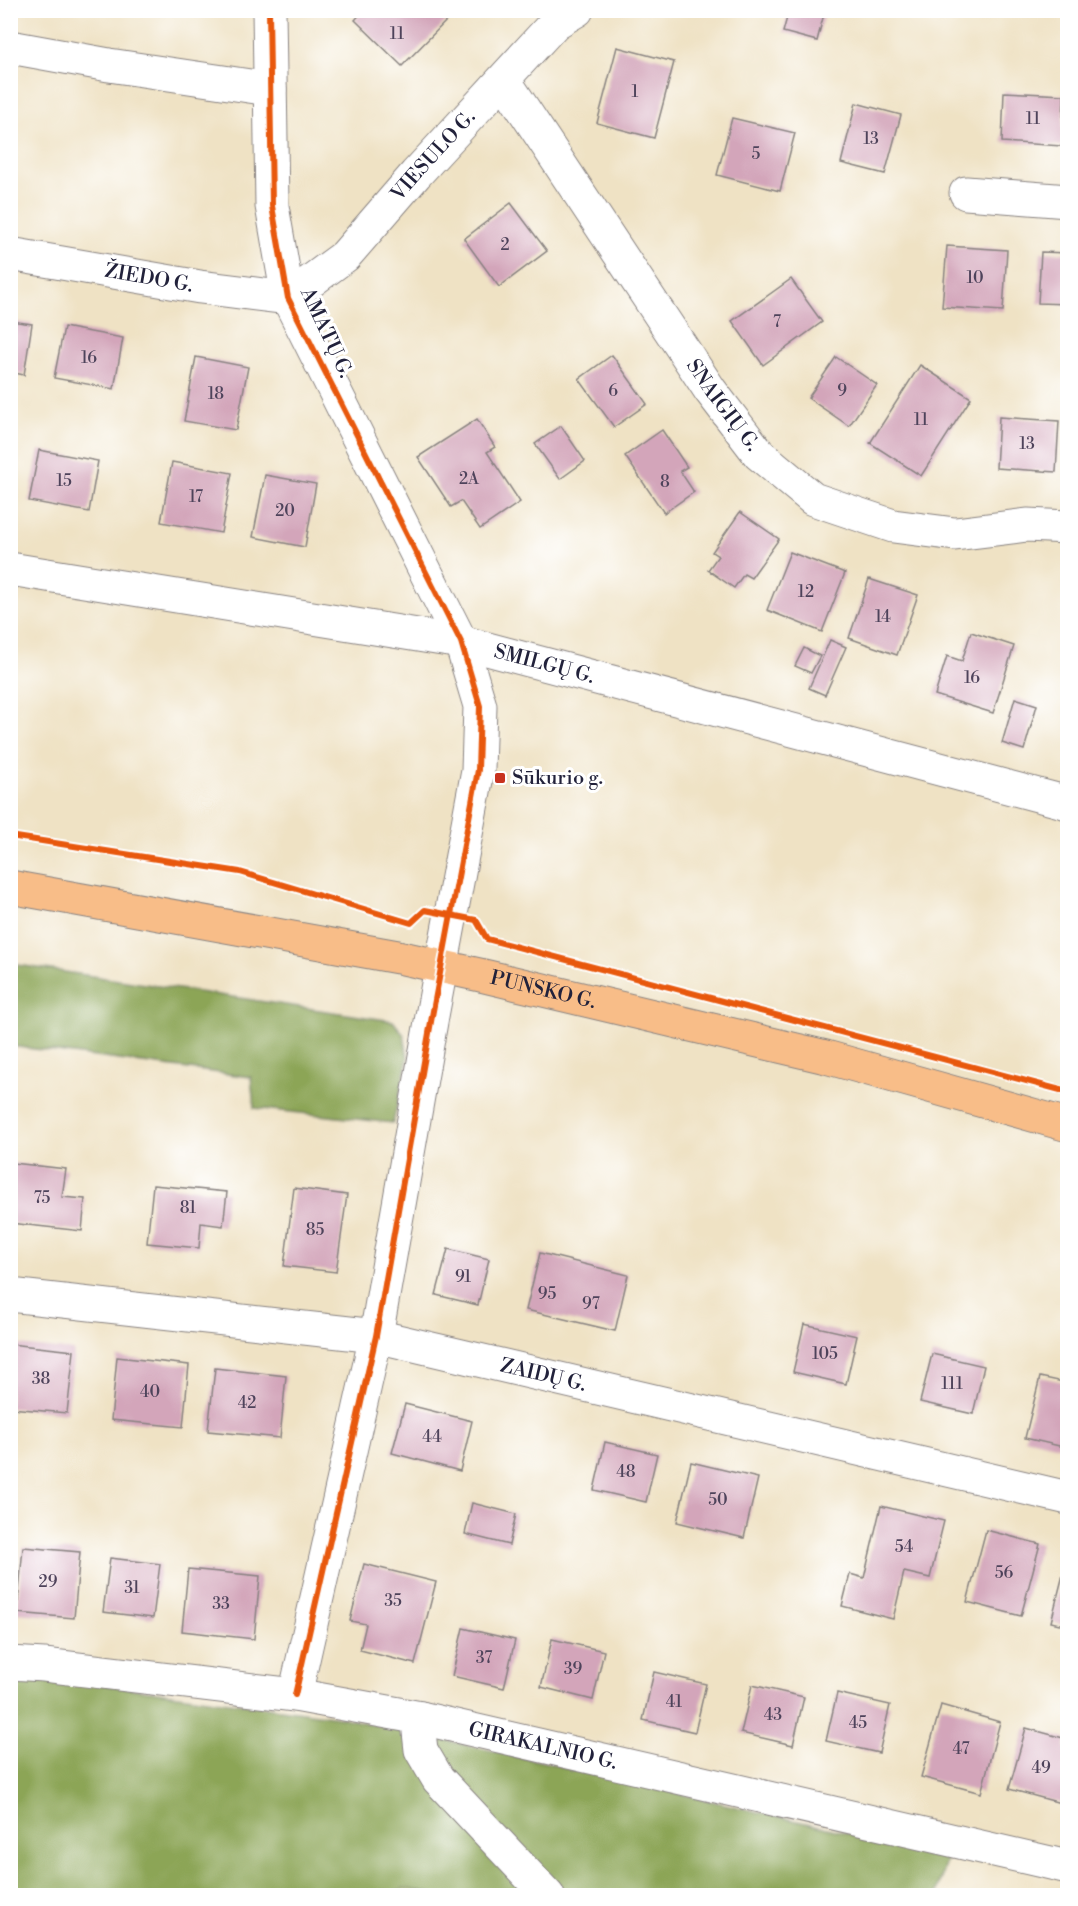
<svg xmlns="http://www.w3.org/2000/svg" width="1078" height="1906" font-family="'Libre Bodoni',serif">
<style>
.green{fill:#b1be61;stroke:#6a704e;stroke-width:1.5}
.forest{fill:#8ca557;stroke:#576449;stroke-width:1.5}
.building{fill:#d3a5ba}
.lines{fill:none;stroke-linecap:round;stroke-linejoin:round}
.minor-casing{stroke:#888280;stroke-width:35}
.major-casing{stroke:#888280;stroke-width:35}
.minor{stroke:#fff;stroke-width:33}
.major{stroke:#f8bd88;stroke-width:33}
.cycleway-casing{stroke:#fff;stroke-width:10}
.cycleway{stroke:#e8590c;stroke-width:6}
.poi-dot{fill:#c8321e;stroke:#fff;stroke-width:2}
.labels{text-anchor:middle;dominant-baseline:central;stroke-width:6;stroke-linejoin:round;paint-order:stroke}
.number-label{font-size:16px;fill:#4e435b}
.street-label{font-size:20px;fill:#22223b;stroke:#fff}
.poi-label{font-size:20px;fill:#22223b;stroke:#fff;text-anchor:start}
</style>
<rect width="100%" height="100%" fill="#fff"/>
<filter id="ink" filterUnits="userSpaceOnUse"><feTurbulence type="fractalNoise" baseFrequency=".0167" numOctaves="2"/><feDisplacementMap in="SourceGraphic" scale="12" xChannelSelector="R" yChannelSelector="G"/><feConvolveMatrix kernelMatrix="1 2 1 2 8 2 1 2 1" color-interpolation-filters="sRGB"/></filter>
<filter id="wash" filterUnits="userSpaceOnUse"><feTurbulence type="fractalNoise" baseFrequency=".008" numOctaves="4" result="noise"/><feDisplacementMap in="SourceGraphic" scale="24" xChannelSelector="R" yChannelSelector="G"/><feGaussianBlur stdDeviation="1.35" result="paint"/><feColorMatrix in="noise" values="0 0 0 0 0 0 0 0 0 0 0 0 0 0 0 0 0 1.4 0 .05"/><feComposite in="paint" operator="in"/></filter>
<g filter="url(#wash)">
<rect width="100%" height="100%" fill="#efe2c4"/>
<path class="green" d="M 404,1888 L 441,1895 L 385,1896 Z"/>
<g class="forest">
<path d="M 11,964 L 393,1021 L 404,1035 L 408,1058 L 393,1123 L 254,1108 L 251,1077 L 11,1046 Z"/>
<path d="M 11,1672 L 339,1717 L 557,1765 L 947,1856 L 936,1896 L 441,1896 L 404,1888 L 385,1896 L 11,1896 Z"/>
</g>
<g id="blocks">
<g class="building">
<path d="M 364,10 L 447,10 L 452,15 L 402,66 L 355,20 Z"/>
<path d="M 789,10 L 825,10 L 817,41 L 783,32 Z"/>
<path d="M 617,47 L 674,62 L 654,138 L 597,123 Z"/>
<path d="M 1004,92 L 1064,95 L 1062,146 L 1002,142 Z"/>
<path d="M 856,103 L 901,115 L 885,174 L 841,163 Z"/>
<path d="M 732,118 L 795,133 L 780,191 L 717,175 Z"/>
<path d="M 511,203 L 547,251 L 499,287 L 464,239 Z"/>
<path d="M 947,246 L 1007,250 L 1003,311 L 942,307 Z"/>
<path d="M 1041,252 L 1068,253 L 1068,304 L 1038,303 Z"/>
<path d="M 791,279 L 822,322 L 763,365 L 732,321 Z"/>
<path d="M 10,321 L 32,324 L 24,375 L 10,372 Z"/>
<path d="M 64,327 L 123,338 L 114,389 L 54,378 Z"/>
<path d="M 612,355 L 647,404 L 614,427 L 579,379 Z"/>
<path d="M 196,357 L 248,367 L 236,430 L 184,421 Z"/>
<path d="M 836,357 L 877,385 L 849,426 L 808,398 Z"/>
<path d="M 920,365 L 971,398 L 921,476 L 870,443 Z"/>
<path d="M 999,417 L 1059,421 L 1056,472 L 996,468 Z"/>
<path d="M 477,419 L 495,447 L 487,452 L 520,502 L 480,529 L 461,501 L 451,507 L 418,457 Z"/>
<path d="M 561,426 L 585,461 L 560,479 L 535,444 Z"/>
<path d="M 662,430 L 687,467 L 680,471 L 694,492 L 664,513 L 625,456 Z"/>
<path d="M 39,450 L 98,461 L 89,512 L 29,501 Z"/>
<path d="M 172,462 L 232,473 L 221,533 L 161,522 Z"/>
<path d="M 265,475 L 316,484 L 305,547 L 253,537 Z"/>
<path d="M 740,512 L 779,539 L 751,578 L 744,574 L 734,588 L 708,570 L 718,556 L 712,552 Z"/>
<path d="M 790,552 L 845,573 L 822,632 L 767,610 Z"/>
<path d="M 869,579 L 918,595 L 897,655 L 849,638 Z"/>
<path d="M 971,632 L 1014,646 L 993,713 L 935,695 L 947,656 L 962,661 Z"/>
<path d="M 830,640 L 846,647 L 825,695 L 809,688 Z"/>
<path d="M 804,648 L 820,656 L 811,673 L 795,666 Z"/>
<path d="M 1015,698 L 1037,705 L 1024,750 L 1002,743 Z"/>
<path d="M 13,1163 L 66,1169 L 62,1197 L 85,1199 L 82,1231 L 10,1223 L 10,1191 Z"/>
<path d="M 153,1185 L 227,1192 L 223,1226 L 201,1223 L 199,1248 L 147,1243 Z"/>
<path d="M 294,1188 L 347,1195 L 336,1272 L 284,1266 Z"/>
<path d="M 448,1249 L 489,1259 L 478,1305 L 436,1295 Z"/>
<path d="M 540,1253 L 628,1275 L 615,1331 L 526,1310 Z"/>
<path d="M 804,1324 L 857,1336 L 846,1384 L 793,1372 Z"/>
<path d="M 10,1344 L 74,1351 L 67,1413 L 10,1408 Z"/>
<path d="M 932,1354 L 984,1366 L 973,1414 L 920,1402 Z"/>
<path d="M 117,1357 L 189,1365 L 183,1427 L 111,1420 Z"/>
<path d="M 215,1368 L 286,1376 L 280,1438 L 208,1431 Z"/>
<path d="M 1040,1377 L 1068,1383 L 1068,1448 L 1025,1438 Z"/>
<path d="M 405,1404 L 472,1421 L 460,1471 L 392,1453 Z"/>
<path d="M 605,1442 L 657,1454 L 646,1502 L 594,1490 Z"/>
<path d="M 691,1462 L 758,1478 L 744,1538 L 677,1522 Z"/>
<path d="M 472,1503 L 516,1514 L 509,1545 L 465,1534 Z"/>
<path d="M 881,1506 L 944,1521 L 930,1578 L 904,1572 L 893,1619 L 842,1606 L 850,1574 L 864,1578 Z"/>
<path d="M 986,1530 L 1040,1544 L 1021,1616 L 967,1602 Z"/>
<path d="M 23,1547 L 80,1552 L 74,1618 L 17,1613 Z"/>
<path d="M 110,1558 L 160,1564 L 153,1618 L 103,1612 Z"/>
<path d="M 1067,1559 L 1068,1559 L 1068,1626 L 1051,1622 Z"/>
<path d="M 364,1564 L 436,1582 L 415,1664 L 360,1650 L 366,1624 L 350,1621 Z"/>
<path d="M 188,1569 L 260,1576 L 254,1639 L 182,1631 Z"/>
<path d="M 463,1628 L 515,1640 L 504,1688 L 452,1676 Z"/>
<path d="M 552,1639 L 604,1651 L 593,1700 L 541,1687 Z"/>
<path d="M 654,1672 L 706,1684 L 695,1732 L 643,1720 Z"/>
<path d="M 752,1685 L 804,1697 L 793,1745 L 741,1733 Z"/>
<path d="M 837,1693 L 890,1705 L 879,1753 L 826,1741 Z"/>
<path d="M 941,1705 L 1000,1722 L 981,1793 L 921,1777 Z"/>
<path d="M 1026,1728 L 1067,1739 L 1065,1747 L 1068,1748 L 1068,1805 L 1009,1789 Z"/>
</g>
</g>
</g>
<g filter="url(#ink)">
<use href="#blocks" fill-opacity="0" stroke="#888280" stroke-width="1.5"/>
<g class="lines">
<g class="minor-casing">
<g id="minor">
<path d="M 269,10 L 272,206 L 288,298 L 461,642 L 480,706 L 478,770 L 432,1016 L 376,1336 L 295,1695"/>
<path d="M 10,47 L 109,65 L 270,89"/>
<path id="s1" d="M 504,80 L 710,390 L 759,454 L 813,499 L 893,526 L 955,534 L 1027,525 L 1068,527"/>
<path d="M 966,193 L 1068,201"/>
<path id="s2" d="M 10,254 L 200,287 L 288,298 L 345,256 L 416,174 L 555,23 L 577,10"/>
<path id="s3" d="M 10,569 L 461,642 L 1068,803"/>
<path id="s4" d="M 10,1295 L 376,1336 L 1068,1498"/>
<path id="s5" d="M 10,1663 L 44,1665 L 295,1695 L 421,1718 L 1068,1867"/>
<path d="M 421,1718 L 419,1732 L 421,1750 L 438,1779 L 548,1896"/>
</g>
</g>
<g class="major-casing">
<g id="major">
<path id="s6" d="M 10,887 L 398,957 L 480,975 L 826,1057 L 1068,1125"/>
</g>
</g>
<use href="#minor" class="minor"/>
<use href="#major" class="major"/>
<g class="cycleway-casing">
<g id="cycleway">
<path d="M 269,10 L 272,206 L 288,298 L 461,642 L 480,706 L 478,770 L 432,1016 L 376,1336 L 295,1695"/>
<path d="M 10,836 L 240,872 L 411,923 L 425,910 L 476,920 L 487,939 L 1068,1092"/>
</g>
</g>
<use href="#cycleway" class="cycleway"/>
</g>
</g>
<rect class="poi-dot" x="494" y="772" width="12" height="12" rx="3"/>
<g class="labels">
<g class="number-label">
<text x="397" y="34">11</text>
<text x="635" y="92">1</text>
<text x="1033" y="119">11</text>
<text x="871" y="139">13</text>
<text x="756" y="154">5</text>
<text x="505" y="245">2</text>
<text x="975" y="278">10</text>
<text x="777" y="322">7</text>
<text x="89" y="358">16</text>
<text x="613" y="391">6</text>
<text x="842" y="391">9</text>
<text x="216" y="394">18</text>
<text x="921" y="420">11</text>
<text x="1027" y="444">13</text>
<text x="469" y="479">2A</text>
<text x="64" y="481">15</text>
<text x="665" y="482">8</text>
<text x="196" y="497">17</text>
<text x="285" y="511">20</text>
<text x="806" y="592">12</text>
<text x="883" y="617">14</text>
<text x="972" y="678">16</text>
<text x="42" y="1198">75</text>
<text x="188" y="1208">81</text>
<text x="315" y="1230">85</text>
<text x="463" y="1277">91</text>
<text x="547" y="1294">95</text>
<text x="591" y="1304">97</text>
<text x="825" y="1354">105</text>
<text x="41" y="1379">38</text>
<text x="952" y="1384">111</text>
<text x="150" y="1392">40</text>
<text x="247" y="1403">42</text>
<text x="432" y="1437">44</text>
<text x="626" y="1472">48</text>
<text x="718" y="1500">50</text>
<text x="904" y="1547">54</text>
<text x="1004" y="1573">56</text>
<text x="48" y="1582">29</text>
<text x="132" y="1588">31</text>
<text x="393" y="1601">35</text>
<text x="221" y="1604">33</text>
<text x="484" y="1658">37</text>
<text x="573" y="1669">39</text>
<text x="674" y="1702">41</text>
<text x="773" y="1715">43</text>
<text x="858" y="1723">45</text>
<text x="961" y="1749">47</text>
<text x="1041" y="1768">49</text>
</g>
<g class="street-label">
<text stroke="none"><textPath href="#s2" startOffset="486">VIESULO G.</textPath></text>
<text stroke="none"><textPath href="#s2" startOffset="141">ŽIEDO G.</textPath></text>
<text transform="translate(326 333) rotate(65)">AMATŲ G.</text>
<text stroke="none"><textPath href="#s1" startOffset="392">SNAIGIŲ G.</textPath></text>
<text stroke="none"><textPath href="#s3" startOffset="543">SMILGŲ G.</textPath></text>
<text stroke="none"><textPath href="#s6" startOffset="543">PUNSKO G.</textPath></text>
<text stroke="none"><textPath href="#s4" startOffset="540">ZAIDŲ G.</textPath></text>
<text stroke="none"><textPath href="#s5" startOffset="540">GIRAKALNIO G.</textPath></text>
</g>
<g class="poi-label">
<text x="512" y="778">Sūkurio g.</text>
</g>
</g>
<rect width="1078" height="1906" fill="none" stroke="#fff" stroke-width="36"/>
</svg>
